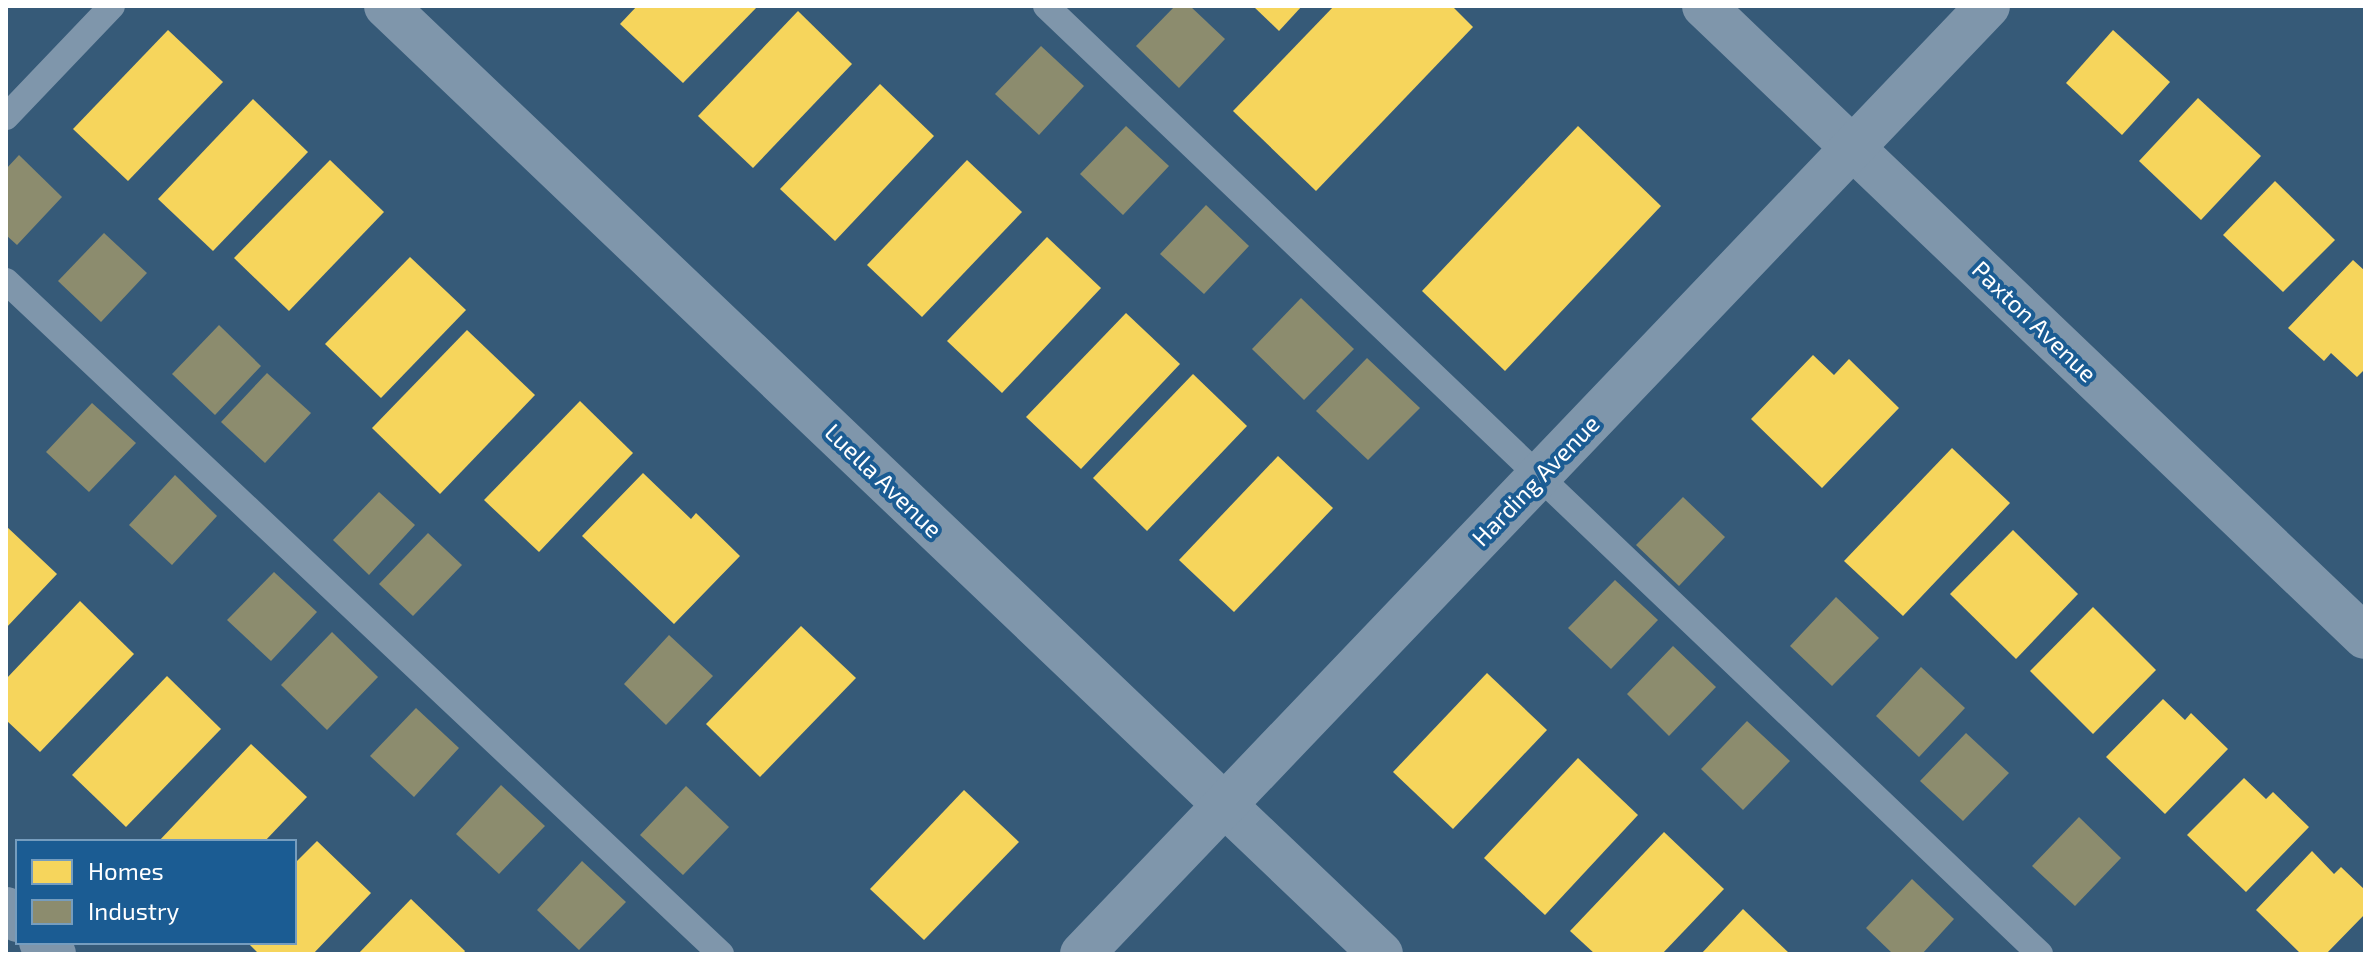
<svg xmlns="http://www.w3.org/2000/svg" width="2371" height="960" font-family="'Exo 2',sans-serif">
<style>
.homes{fill:#f6d55c}
.industry{fill:#8c8c6e}
.lines{fill:none;stroke-linecap:round;stroke-linejoin:round}
.service{stroke:#7f96ab;stroke-width:26}
.minor{stroke:#7f96ab;stroke-width:44}
.labels{text-anchor:middle;dominant-baseline:central;stroke-width:8;stroke-linejoin:round;paint-order:stroke}
.street-label{font-size:24px;fill:#fff;stroke:#1b5c93}
</style>
<rect width="100%" height="100%" fill="#365a78"/>
<g class="homes">
<path d="M 637,6 L 758,6 L 683,83 L 620,24 Z"/>
<path d="M 1253,6 L 1302,6 L 1279,31 Z"/>
<path d="M 1334,6 L 1452,6 L 1473,27 L 1316,191 L 1233,111 Z"/>
<path d="M 798,11 L 852,64 L 753,168 L 698,116 Z"/>
<path d="M 168,30 L 223,82 L 128,181 L 73,129 Z"/>
<path d="M 2113,30 L 2170,82 L 2122,135 L 2066,83 Z"/>
<path d="M 880,84 L 934,136 L 835,241 L 780,189 Z"/>
<path d="M 2198,98 L 2261,156 L 2201,220 L 2139,161 Z"/>
<path d="M 253,99 L 308,152 L 213,251 L 158,199 Z"/>
<path d="M 1578,126 L 1661,206 L 1505,371 L 1422,291 Z"/>
<path d="M 330,160 L 384,212 L 289,311 L 234,258 Z"/>
<path d="M 967,160 L 1022,212 L 922,317 L 867,265 Z"/>
<path d="M 2275,181 L 2335,240 L 2283,292 L 2223,235 Z"/>
<path d="M 1047,237 L 1101,288 L 1002,393 L 947,341 Z"/>
<path d="M 410,257 L 466,310 L 381,398 L 325,344 Z"/>
<path d="M 2353,260 L 2365,271 L 2365,369 L 2357,377 L 2331,353 L 2324,361 L 2288,328 Z"/>
<path d="M 1126,313 L 1180,364 L 1081,469 L 1026,417 Z"/>
<path d="M 467,330 L 535,395 L 440,494 L 372,428 Z"/>
<path d="M 1813,355 L 1834,375 L 1849,359 L 1899,408 L 1822,488 L 1751,419 Z"/>
<path d="M 1193,374 L 1247,426 L 1147,531 L 1093,478 Z"/>
<path d="M 580,401 L 633,453 L 539,552 L 484,500 Z"/>
<path d="M 1952,448 L 2010,503 L 1903,616 L 1844,561 Z"/>
<path d="M 1278,456 L 1333,508 L 1234,612 L 1179,560 Z"/>
<path d="M 643,473 L 691,519 L 696,513 L 740,556 L 674,624 L 582,536 Z"/>
<path d="M 6,526 L 57,574 L 6,628 Z"/>
<path d="M 2013,530 L 2078,594 L 2016,659 L 1950,594 Z"/>
<path d="M 80,601 L 134,654 L 40,752 L 6,720 L 6,679 Z"/>
<path d="M 2093,607 L 2156,670 L 2093,734 L 2030,671 Z"/>
<path d="M 801,626 L 856,678 L 760,777 L 706,724 Z"/>
<path d="M 1487,673 L 1547,730 L 1453,829 L 1393,772 Z"/>
<path d="M 167,676 L 221,729 L 126,827 L 72,775 Z"/>
<path d="M 2163,699 L 2185,720 L 2191,713 L 2228,749 L 2165,814 L 2106,757 Z"/>
<path d="M 251,744 L 307,797 L 264,842 L 158,842 Z"/>
<path d="M 1578,758 L 1638,815 L 1545,915 L 1484,858 Z"/>
<path d="M 2244,778 L 2266,799 L 2273,792 L 2309,827 L 2246,892 L 2187,835 Z"/>
<path d="M 964,790 L 1019,842 L 924,940 L 870,889 Z"/>
<path d="M 1664,832 L 1724,889 L 1662,954 L 1595,954 L 1570,931 Z"/>
<path d="M 317,841 L 371,893 L 313,954 L 259,954 L 247,942 L 294,942 L 294,864 Z"/>
<path d="M 2312,851 L 2334,874 L 2341,867 L 2365,890 L 2365,914 L 2326,954 L 2301,954 L 2256,910 Z"/>
<path d="M 411,899 L 465,951 L 463,954 L 358,954 Z"/>
<path d="M 1743,909 L 1790,954 L 1701,954 Z"/>
</g>
<g class="industry">
<path d="M 1175,6 L 1190,6 L 1225,39 L 1179,88 L 1136,46 Z"/>
<path d="M 1041,46 L 1084,86 L 1039,135 L 995,94 Z"/>
<path d="M 1126,126 L 1169,166 L 1123,215 L 1080,174 Z"/>
<path d="M 19,155 L 62,197 L 17,245 L 6,235 L 6,169 Z"/>
<path d="M 1206,205 L 1249,246 L 1204,294 L 1160,254 Z"/>
<path d="M 104,233 L 147,273 L 101,322 L 58,281 Z"/>
<path d="M 1301,298 L 1354,349 L 1304,400 L 1252,349 Z"/>
<path d="M 219,325 L 261,366 L 215,415 L 172,374 Z"/>
<path d="M 1367,358 L 1420,408 L 1368,460 L 1316,411 Z"/>
<path d="M 267,373 L 311,413 L 265,463 L 221,422 Z"/>
<path d="M 92,403 L 136,443 L 89,492 L 46,452 Z"/>
<path d="M 175,475 L 217,516 L 172,565 L 129,525 Z"/>
<path d="M 379,492 L 415,525 L 369,575 L 333,540 Z"/>
<path d="M 1683,497 L 1725,537 L 1679,586 L 1636,545 Z"/>
<path d="M 428,533 L 462,565 L 413,616 L 379,584 Z"/>
<path d="M 274,572 L 317,612 L 271,661 L 227,620 Z"/>
<path d="M 1615,580 L 1658,620 L 1611,669 L 1568,628 Z"/>
<path d="M 1836,597 L 1879,638 L 1832,686 L 1790,646 Z"/>
<path d="M 332,632 L 378,677 L 327,730 L 281,685 Z"/>
<path d="M 669,635 L 713,676 L 666,725 L 624,684 Z"/>
<path d="M 1673,646 L 1716,687 L 1669,736 L 1627,694 Z"/>
<path d="M 1921,667 L 1965,708 L 1919,757 L 1876,716 Z"/>
<path d="M 416,708 L 459,748 L 414,797 L 370,756 Z"/>
<path d="M 1747,721 L 1790,761 L 1743,810 L 1701,769 Z"/>
<path d="M 1966,733 L 2009,773 L 1963,821 L 1920,781 Z"/>
<path d="M 501,785 L 545,826 L 499,874 L 456,834 Z"/>
<path d="M 686,786 L 729,827 L 683,875 L 640,835 Z"/>
<path d="M 2079,817 L 2121,858 L 2075,906 L 2032,866 Z"/>
<path d="M 582,861 L 626,902 L 579,950 L 537,910 Z"/>
<path d="M 1912,879 L 1954,919 L 1922,954 L 1893,954 L 1866,928 Z"/>
</g>
<g class="lines">
<g class="service">
<path d="M 1046,6 L 2040,954"/>
<path d="M 6,117 L 112,6"/>
<path d="M 6,281 L 721,954"/>
</g>
<g class="minor">
<path d="M 386,6 L 1381,954"/>
<path d="M 1704,6 L 2365,637"/>
<path d="M 6,909 L 18,920"/>
<path d="M 41,942 L 54,954"/>
<path d="M 1082,954 L 1988,6"/>
</g>
</g>
<g class="labels">
<g class="street-label">
<text transform="translate(2035 321) rotate(44)">Paxton Avenue</text>
<text transform="translate(884 480) rotate(44)">Luella Avenue</text>
<text transform="translate(1535 480) rotate(-46)">Harding Avenue</text>
</g>
</g>
<rect width="2371" height="960" fill="none" stroke="#ffffff" stroke-width="16"/>
<rect x="16" y="840" width="280" height="104" fill="#1b5c93" stroke="#769dbe" stroke-width="2"/>
<rect x="32" y="860" width="40" height="24" fill="#f6d55c" stroke="#769dbe" stroke-width="2"/>
<text x="88" y="880" font-size="24" fill="#ffffff">Homes</text>
<rect x="32" y="900" width="40" height="24" fill="#8c8c6e" stroke="#769dbe" stroke-width="2"/>
<text x="88" y="920" font-size="24" fill="#ffffff">Industry</text>
</svg>
